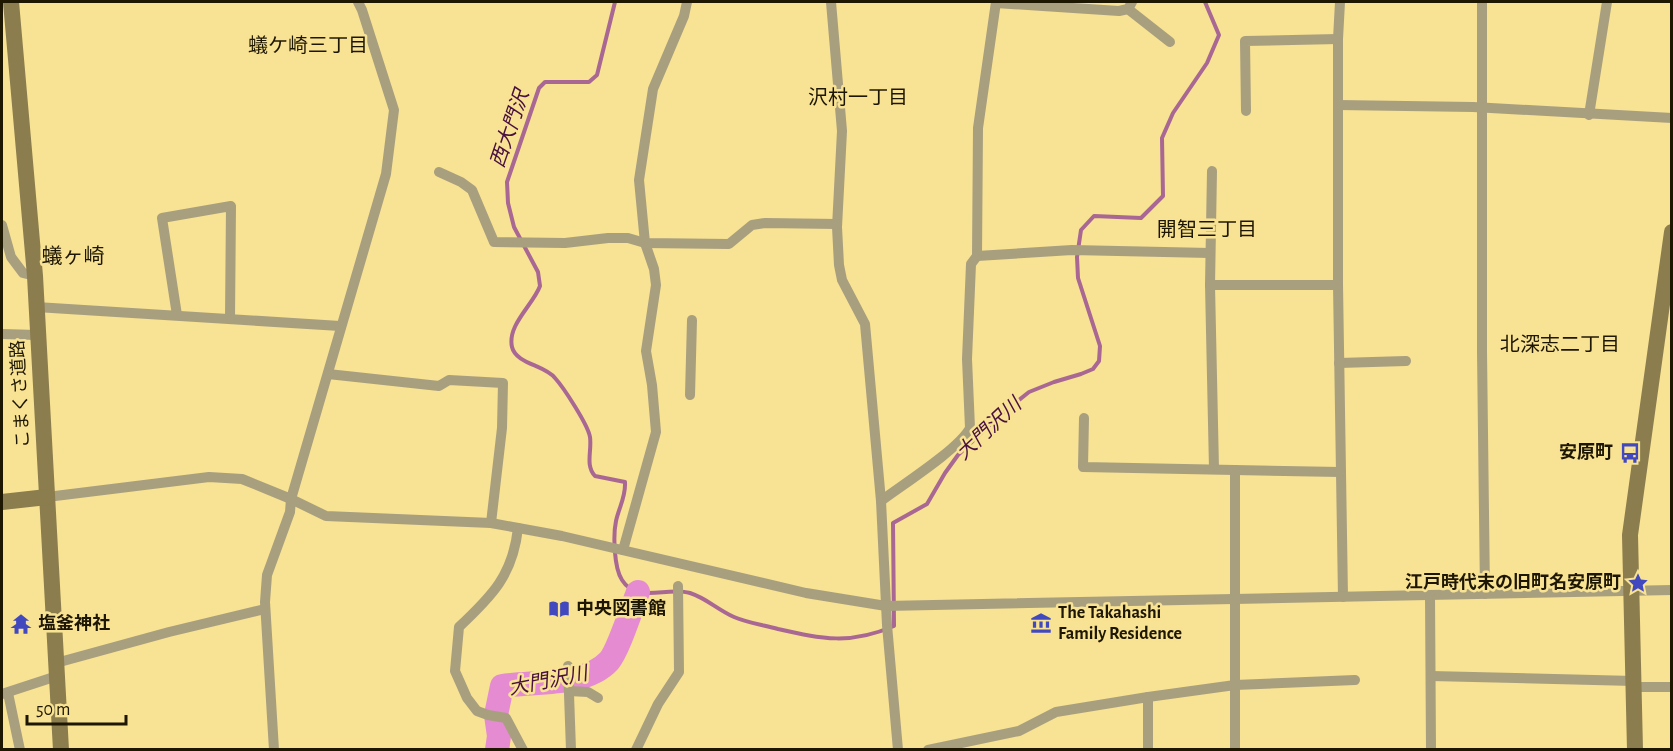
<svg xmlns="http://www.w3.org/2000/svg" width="1673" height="751" font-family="'Alegreya Sans','Noto Sans JP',sans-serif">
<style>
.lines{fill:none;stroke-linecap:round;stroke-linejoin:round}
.stream{stroke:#a86893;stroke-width:4}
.river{stroke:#e48bd2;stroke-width:24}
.street{stroke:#a89f7f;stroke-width:10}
.secondary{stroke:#8b7d4d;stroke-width:16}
.labels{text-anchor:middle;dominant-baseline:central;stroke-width:5;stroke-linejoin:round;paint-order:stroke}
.street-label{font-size:18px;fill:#1d1601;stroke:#f8e293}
.poi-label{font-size:18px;font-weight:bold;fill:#1d1601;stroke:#f8e293;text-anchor:start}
.neighbourhood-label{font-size:20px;fill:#1d1601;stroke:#f8e293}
.water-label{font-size:20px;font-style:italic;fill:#47103f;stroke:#f8e293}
.quarter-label{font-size:21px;fill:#1d1601;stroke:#f8e293}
</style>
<rect width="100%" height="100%" fill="#f8e293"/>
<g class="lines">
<path class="stream" d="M 615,2 L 597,75 L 589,82 L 545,82 L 539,88 L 507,182 L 508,203 L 514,227 L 538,272 L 540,286 C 533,305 507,325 512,347 C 516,364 545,365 555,378 C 564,388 588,425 590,437 C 592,451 585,465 595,476 L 625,482 C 626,497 619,507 616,521 C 613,535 614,568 622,580 C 637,604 667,586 690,593 C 706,598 718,610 734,617 C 748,623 763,625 778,629 C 823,639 850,645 894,626 L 893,523 L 927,504 L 945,473 L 958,455 L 999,416 L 1029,392 L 1054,382 L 1081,374 L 1093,369 L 1099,361 L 1100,346 L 1078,278 L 1077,257 L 1081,230 L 1094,216 L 1141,218 L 1163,196 L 1162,138 L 1173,113 L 1207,63 L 1219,35 L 1205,2"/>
<path class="river" d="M 497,750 L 499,736 L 496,715 L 502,686 C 535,681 585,687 609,661 C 618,651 632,607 638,592"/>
<g class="street">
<path d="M 831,2 L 842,131 L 837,227 L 839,265 L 842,280 L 865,324 L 881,501 L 887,625 L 898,750"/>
<path d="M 1340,2 L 1338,39 L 1338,285 L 1343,597"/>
<path d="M 1482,2 L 1482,352 L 1485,594"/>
<path d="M 996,3 L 1119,11 L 1128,9 L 1132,2"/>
<path d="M 1128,9 L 1170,42"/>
<path d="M 1338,105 L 1473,107 L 1672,118"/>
<path d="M 1246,111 L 1245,41 L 1338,39"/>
<path d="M 1589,115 L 1607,2"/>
<path d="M 1212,171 L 1210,285 L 1214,469"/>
<path d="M 439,172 L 461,182 L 472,190 L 494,242 L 565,243 L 608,238 L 628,238 L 645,243 L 729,244 L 752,225 L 765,223 L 837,224"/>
<path d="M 2,225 L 11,257 L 23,273 L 35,276"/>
<path d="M 977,256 L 1072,250 L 1210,253"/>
<path d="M 1210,285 L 1338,285"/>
<path d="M 36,307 L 340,326"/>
<path d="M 177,315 L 162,218 L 231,206 L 230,318"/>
<path d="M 2,334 L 37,335"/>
<path d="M 1339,363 L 1406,361"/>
<path d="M 328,374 L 439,386 L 449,380 L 503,383 L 502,428 L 491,523"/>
<path d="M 690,395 L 692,320"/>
<path d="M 1084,418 L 1083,467 L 1340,472"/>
<path d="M 1235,470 L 1235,750"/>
<path d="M 47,497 L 209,477 L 242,479 L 291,499 L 326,516 L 491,523 L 562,536 L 806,593 L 886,606 L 1672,590"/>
<path d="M 881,501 C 902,485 959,449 970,428 L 967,359 L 971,264 L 977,256 L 978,128 L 996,2"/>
<path d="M 518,528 C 513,575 492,596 459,627 L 455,671 L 467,698 L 477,711 L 488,715 L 506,718 L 523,750"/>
<path d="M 623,550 L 656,432 L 652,385 L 646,351 L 656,285 L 654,269 L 645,243 L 639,180 L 653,89 L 684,16 L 687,2"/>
<path d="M 1430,596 L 1431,750"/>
<path d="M 56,663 L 169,632 L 265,609"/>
<path d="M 568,666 L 571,750"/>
<path d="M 1431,676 L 1634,681"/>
<path d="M 1634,687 L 1672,687"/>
<path d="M 569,691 L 588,692 L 598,698"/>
<path d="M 8,693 L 20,750"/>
<path d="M 2,694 L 57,676"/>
<path d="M 1148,697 L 1148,750"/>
<path d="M 274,750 L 265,602 L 267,575 L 290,512 L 291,499 L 386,174 L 394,110 L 362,10 L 358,2"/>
<path d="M 636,750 L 658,704 L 679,672 L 678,586"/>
<path d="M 928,750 L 1019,731 L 1056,712 L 1148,697 L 1235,685 L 1355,680"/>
</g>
<g class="secondary">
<path d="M 11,2 L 35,276 L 61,750"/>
<path d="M 2,502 L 47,497"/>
<path d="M 1635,750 L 1630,535 L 1672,232"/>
</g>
</g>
<defs>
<g id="bus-bare" transform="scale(1.62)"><path d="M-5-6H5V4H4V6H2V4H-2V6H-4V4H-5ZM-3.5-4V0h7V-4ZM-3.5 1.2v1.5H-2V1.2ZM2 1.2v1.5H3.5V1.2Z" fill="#4249be" stroke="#f8e293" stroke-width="2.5" paint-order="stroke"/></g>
<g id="sight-bare" transform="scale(1.62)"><path d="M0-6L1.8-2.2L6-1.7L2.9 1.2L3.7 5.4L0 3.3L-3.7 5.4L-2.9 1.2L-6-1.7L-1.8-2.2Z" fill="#4249be" stroke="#f8e293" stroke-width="2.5" paint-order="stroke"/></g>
<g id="library-bare" transform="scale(1.62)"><path d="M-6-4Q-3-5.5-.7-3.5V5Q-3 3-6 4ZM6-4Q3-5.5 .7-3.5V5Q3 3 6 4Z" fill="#4249be" stroke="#f8e293" stroke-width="2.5" paint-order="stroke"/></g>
<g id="museum-bare" transform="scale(1.62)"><path d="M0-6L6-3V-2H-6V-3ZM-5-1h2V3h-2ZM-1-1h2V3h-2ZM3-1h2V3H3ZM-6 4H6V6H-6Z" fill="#4249be" stroke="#f8e293" stroke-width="2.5" paint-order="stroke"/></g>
<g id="temple-bare" transform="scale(1.62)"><path d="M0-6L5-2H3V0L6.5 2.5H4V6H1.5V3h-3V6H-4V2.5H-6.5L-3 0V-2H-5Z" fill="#4249be" stroke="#f8e293" stroke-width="2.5" paint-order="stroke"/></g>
</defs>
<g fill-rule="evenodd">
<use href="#bus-bare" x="1630" y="453"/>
<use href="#sight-bare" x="1638" y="583"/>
<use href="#library-bare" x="559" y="609"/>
<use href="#museum-bare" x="1041" y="623"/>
<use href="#temple-bare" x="21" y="624"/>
</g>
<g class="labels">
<g class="street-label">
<text transform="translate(21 394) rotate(-93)">こまくさ道路</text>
</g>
<g class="poi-label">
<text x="1613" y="453" text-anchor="end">安原町</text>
<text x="1621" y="583" text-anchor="end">江戸時代末の旧町名安原町</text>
<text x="576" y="609">中央図書館</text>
<text x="1058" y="613">The Takahashi<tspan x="1058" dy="21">Family Residence</tspan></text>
<text x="38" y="624">塩釜神社</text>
</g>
<g class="neighbourhood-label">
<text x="308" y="46">蟻ケ崎三丁目</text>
<text x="858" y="98">沢村一丁目</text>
<text x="1207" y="230">開智三丁目</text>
<text x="1560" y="345">北深志二丁目</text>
</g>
<g class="water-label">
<text transform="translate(510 129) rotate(-71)">西大門沢</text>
<text transform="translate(989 429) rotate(-43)">大門沢川</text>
<text transform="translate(548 681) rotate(-11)">大門沢川</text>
</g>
<g class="quarter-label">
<text x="73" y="256">蟻ヶ崎</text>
</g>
</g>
<rect width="1673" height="751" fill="none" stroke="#1d1601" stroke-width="6"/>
<path d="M27 715v9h99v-9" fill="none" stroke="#1d1601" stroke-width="3"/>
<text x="36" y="715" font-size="18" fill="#1d1601" stroke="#f8e293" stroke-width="4.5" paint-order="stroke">50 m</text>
</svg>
